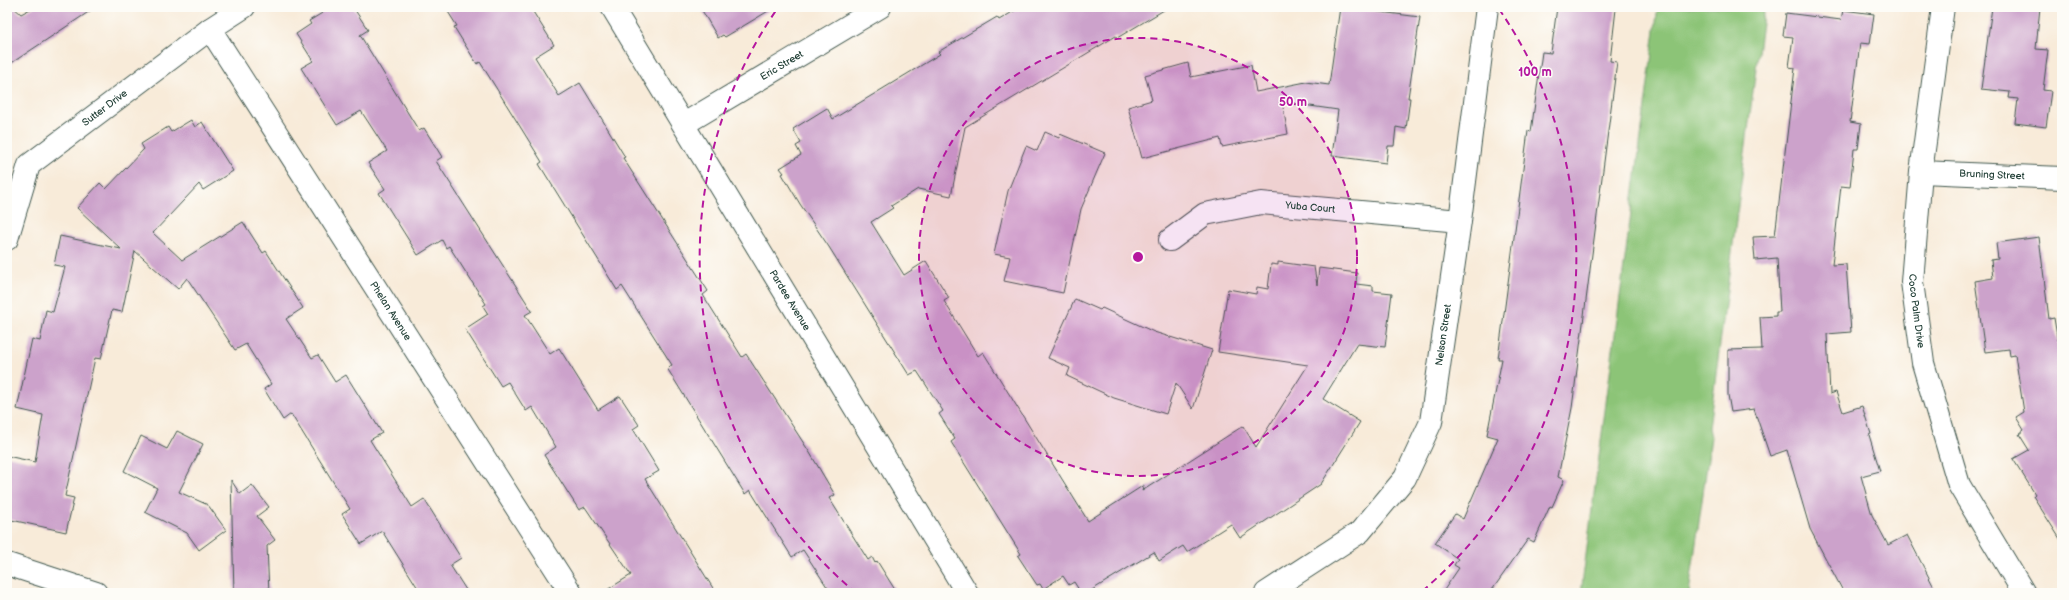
<svg xmlns="http://www.w3.org/2000/svg" width="2069" height="600" font-family="'Balsamiq Sans',sans-serif">
<style>
.green{fill:#8cc477;stroke:#568056}
.building{fill:#cca2cb}
.lines{fill:none;stroke-linecap:round;stroke-linejoin:round}
.street-casing{stroke:#40574d;stroke-width:24}
.street{stroke:#fff;stroke-width:22}
.ring{fill:none;stroke:#b5179e;stroke-width:2;stroke-dasharray:7 5}
.labels{text-anchor:middle;dominant-baseline:central;stroke-width:3;stroke-linejoin:round;paint-order:stroke}
.street-label{font-size:10px;fill:#1f3d34;stroke:#fdfcf7}
.centre{fill:#b5179e;stroke:#fdfcf7;stroke-width:2}
.ring-label{font-size:12px;text-anchor:middle;font-weight:bold;fill:#b5179e;stroke:#fdfcf7;stroke-width:3;stroke-linejoin:round;paint-order:stroke}
</style>
<rect width="100%" height="100%" fill="#fdfcf7"/>
<filter id="ink" filterUnits="userSpaceOnUse"><feTurbulence type="fractalNoise" baseFrequency=".025" numOctaves="2"/><feDisplacementMap in="SourceGraphic" scale="8" xChannelSelector="R" yChannelSelector="G"/><feConvolveMatrix kernelMatrix="1 2 1 2 8 2 1 2 1" color-interpolation-filters="sRGB"/></filter>
<filter id="wash" filterUnits="userSpaceOnUse"><feTurbulence type="fractalNoise" baseFrequency=".012" numOctaves="4" result="noise"/><feDisplacementMap in="SourceGraphic" scale="16" xChannelSelector="R" yChannelSelector="G"/><feGaussianBlur stdDeviation="0.9" result="paint"/><feColorMatrix in="noise" values="0 0 0 0 0 0 0 0 0 0 0 0 0 0 0 0 0 1.4 0 .05"/><feComposite in="paint" operator="in"/></filter>
<g filter="url(#wash)">
<rect width="100%" height="100%" fill="#f8ebd9"/>
<path class="green" d="M 1658,7 L 1764,7 L 1709,428 L 1711,437 L 1689,593 L 1581,593 Z"/>
<g id="blocks">
<g class="building">
<path d="M 7,7 L 13,7 L 21,14 L 34,7 L 96,7 L 7,66 Z"/>
<path d="M 332,7 L 353,7 L 368,30 L 360,35 L 419,131 L 424,128 L 442,157 L 436,161 L 532,311 L 525,315 L 550,354 L 559,348 L 598,410 L 620,396 L 639,425 L 633,429 L 659,471 L 645,479 L 716,593 L 602,593 L 631,575 L 585,507 L 579,510 L 544,455 L 556,447 L 532,407 L 526,411 L 508,382 L 501,386 L 465,329 L 488,314 L 483,306 L 486,304 L 449,246 L 446,248 L 442,240 L 418,255 L 379,193 L 385,189 L 368,163 L 387,151 L 361,111 L 337,125 L 301,68 L 313,61 L 296,34 L 311,24 L 309,21 Z"/>
<path d="M 445,7 L 530,7 L 554,45 L 535,57 L 559,96 L 580,83 L 625,157 L 623,158 L 708,291 L 703,295 L 742,357 L 746,354 L 810,453 L 835,495 L 829,498 L 868,560 L 872,557 L 875,563 L 877,561 L 897,593 L 831,593 L 803,550 L 792,557 L 750,490 L 745,494 L 667,368 L 672,365 L 622,286 L 617,290 L 539,164 L 542,162 L 480,62 L 477,64 L 454,27 L 457,26 Z"/>
<path d="M 700,7 L 775,7 L 725,37 L 723,35 L 718,38 Z"/>
<path d="M 1021,7 L 1169,7 L 1117,38 L 1116,36 L 965,127 L 951,196 L 918,189 L 891,206 L 893,208 L 871,222 L 904,275 L 926,261 L 949,298 L 944,301 L 978,356 L 983,352 L 1088,521 L 1144,485 L 1142,491 L 1243,426 L 1256,447 L 1308,365 L 1218,352 L 1228,289 L 1256,294 L 1257,287 L 1268,289 L 1271,264 L 1278,265 L 1278,262 L 1314,267 L 1317,285 L 1319,268 L 1357,273 L 1356,284 L 1373,286 L 1373,291 L 1392,293 L 1385,347 L 1357,344 L 1323,399 L 1360,422 L 1321,484 L 1240,538 L 1231,524 L 1187,552 L 1183,546 L 1159,561 L 1154,552 L 1087,593 L 1081,593 L 1074,582 L 1069,585 L 1063,576 L 1043,589 L 1040,584 L 1037,585 L 1018,556 L 1021,554 L 951,442 L 955,439 L 939,414 L 943,411 L 917,371 L 909,375 L 829,247 L 800,204 L 782,174 L 784,173 L 780,168 L 801,155 L 796,146 L 801,143 L 793,129 L 827,108 L 833,119 L 940,54 L 938,52 L 997,17 L 999,20 Z"/>
<path d="M 1340,7 L 1420,17 L 1408,98 L 1410,98 L 1406,129 L 1396,127 L 1394,146 L 1388,146 L 1386,163 L 1332,156 L 1338,110 L 1282,102 L 1288,134 L 1222,147 L 1220,138 L 1142,158 L 1128,107 L 1152,100 L 1145,75 L 1188,63 L 1191,77 L 1251,65 L 1256,92 L 1306,82 L 1329,85 Z"/>
<path d="M 1557,7 L 1599,7 L 1616,9 L 1610,61 L 1617,62 L 1572,408 L 1558,477 L 1564,480 L 1552,507 L 1550,506 L 1534,542 L 1528,539 L 1490,593 L 1442,593 L 1459,568 L 1454,565 L 1458,559 L 1435,543 L 1455,514 L 1463,519 L 1498,438 L 1487,435 L 1502,359 L 1498,359 L 1528,131 L 1531,132 L 1542,52 L 1551,53 Z"/>
<path d="M 1992,7 L 2040,7 L 2036,49 L 2048,50 L 2043,90 L 2051,91 L 2046,127 L 2015,123 L 2018,99 L 2009,98 L 2010,92 L 1981,89 Z"/>
<path d="M 1843,10 L 1874,14 L 1870,44 L 1860,43 L 1850,122 L 1861,124 L 1858,149 L 1854,149 L 1850,187 L 1841,186 L 1832,265 L 1846,264 L 1851,332 L 1827,334 L 1830,394 L 1836,392 L 1843,412 L 1862,406 L 1871,434 L 1869,435 L 1880,471 L 1861,476 L 1872,515 L 1888,545 L 1907,535 L 1937,593 L 1844,593 L 1810,529 L 1787,450 L 1770,456 L 1754,409 L 1731,412 L 1728,395 L 1728,350 L 1762,349 L 1760,317 L 1776,316 L 1776,312 L 1780,312 L 1777,258 L 1755,260 L 1753,237 L 1775,236 L 1795,68 L 1789,67 L 1793,37 L 1783,36 L 1786,13 L 1841,20 Z"/>
<path d="M 191,120 L 195,127 L 202,122 L 233,171 L 203,190 L 199,184 L 153,233 L 182,260 L 243,222 L 263,253 L 266,251 L 303,308 L 286,319 L 312,358 L 318,355 L 335,382 L 346,375 L 382,433 L 370,440 L 412,507 L 424,499 L 461,558 L 450,565 L 468,593 L 421,593 L 382,531 L 361,544 L 342,514 L 350,509 L 291,414 L 283,420 L 264,389 L 271,384 L 246,344 L 235,350 L 187,278 L 178,289 L 135,251 L 122,312 L 112,310 L 101,359 L 95,358 L 65,496 L 74,498 L 66,532 L 7,519 L 7,456 L 35,462 L 43,415 L 17,409 L 32,339 L 40,341 L 46,310 L 53,312 L 65,267 L 54,265 L 60,236 L 121,249 L 77,208 L 100,183 L 106,189 L 144,149 L 141,144 L 168,127 L 171,132 Z"/>
<path d="M 1045,132 L 1059,138 L 1060,134 L 1105,153 L 1081,209 L 1063,293 L 1004,281 L 1010,257 L 994,254 L 1008,191 L 1026,146 L 1037,151 Z"/>
<path d="M 2039,237 L 2049,319 L 2054,318 L 2062,367 L 2062,542 L 2033,496 L 2035,494 L 2013,459 L 2029,450 L 2019,434 L 2024,430 L 2016,417 L 2024,412 L 2015,355 L 2010,356 L 2009,349 L 1985,352 L 1975,281 L 1993,278 L 1991,260 L 1998,259 L 1996,243 Z"/>
<path d="M 1075,299 L 1100,310 L 1102,308 L 1154,332 L 1212,350 L 1193,409 L 1176,383 L 1166,414 L 1114,398 L 1067,376 L 1070,368 L 1048,358 Z"/>
<path d="M 177,431 L 203,444 L 179,492 L 208,505 L 226,530 L 199,550 L 187,533 L 145,512 L 157,488 L 124,471 L 141,436 L 167,449 Z"/>
<path d="M 231,480 L 240,494 L 252,485 L 269,507 L 257,516 L 275,540 L 267,546 L 269,593 L 234,593 Z"/>
</g>
</g>
</g>
<g filter="url(#ink)">
<use href="#blocks" fill-opacity="0" stroke="#40574d" stroke-width="1"/>
<g class="lines">
<g class="street-casing">
<g id="street">
<path id="s1" d="M 612,7 L 967,593"/>
<path id="s2" d="M 1943,7 L 1921,172 L 1912,282 L 1923,363 L 1959,485 L 2024,593"/>
<path id="s3" d="M 210,29 L 571,593"/>
<path id="s4" d="M 684,124 L 880,7"/>
<path id="s5" d="M 1921,172 L 2062,178"/>
<path id="s6" d="M 7,239 L 29,165 L 210,29 L 244,7"/>
<path id="s7" d="M 1170,240 L 1205,214 L 1261,203 L 1460,221"/>
<path d="M 7,564 L 96,593"/>
<path id="s8" d="M 1266,593 L 1360,532 L 1405,478 L 1431,422 L 1460,221 L 1487,7"/>
</g>
</g>
<use href="#street" class="street"/>
</g>
</g>
<circle cx="1138" cy="257" r="219" fill="#b5179e" fill-opacity=".12"/>
<g class="ring">
<circle cx="1138" cy="257" r="219"/>
<path d="M856 593A438 438 0 0 1 777 9M1499 9A438 438 0 0 1 1420 593"/>
</g>
<g class="labels">
<g class="street-label">
<text stroke="none"><textPath href="#s4" startOffset="114">Eric Street</textPath></text>
<text stroke="none"><textPath href="#s6" startOffset="172">Sutter Drive</textPath></text>
<text stroke="none"><textPath href="#s5" startOffset="71">Bruning Street</textPath></text>
<text stroke="none"><textPath href="#s7" startOffset="150">Yuba Court</textPath></text>
<text stroke="none"><textPath href="#s1" startOffset="343">Pardee Avenue</textPath></text>
<text stroke="none"><textPath href="#s3" startOffset="335">Phelan Avenue</textPath></text>
<text stroke="none"><textPath href="#s2" startOffset="306">Coco Palm Drive</textPath></text>
<text stroke="none"><textPath href="#s8" startOffset="332">Nelson Street</textPath></text>
</g>
</g>
<circle cx="1138" cy="257" r="6" class="centre"/>
<g class="ring-label">
<text x="1535" y="76">100 m</text>
<text x="1293" y="106">50 m</text>
</g>
<rect width="2069" height="600" fill="none" stroke="#fdfcf7" stroke-width="24"/>
</svg>
